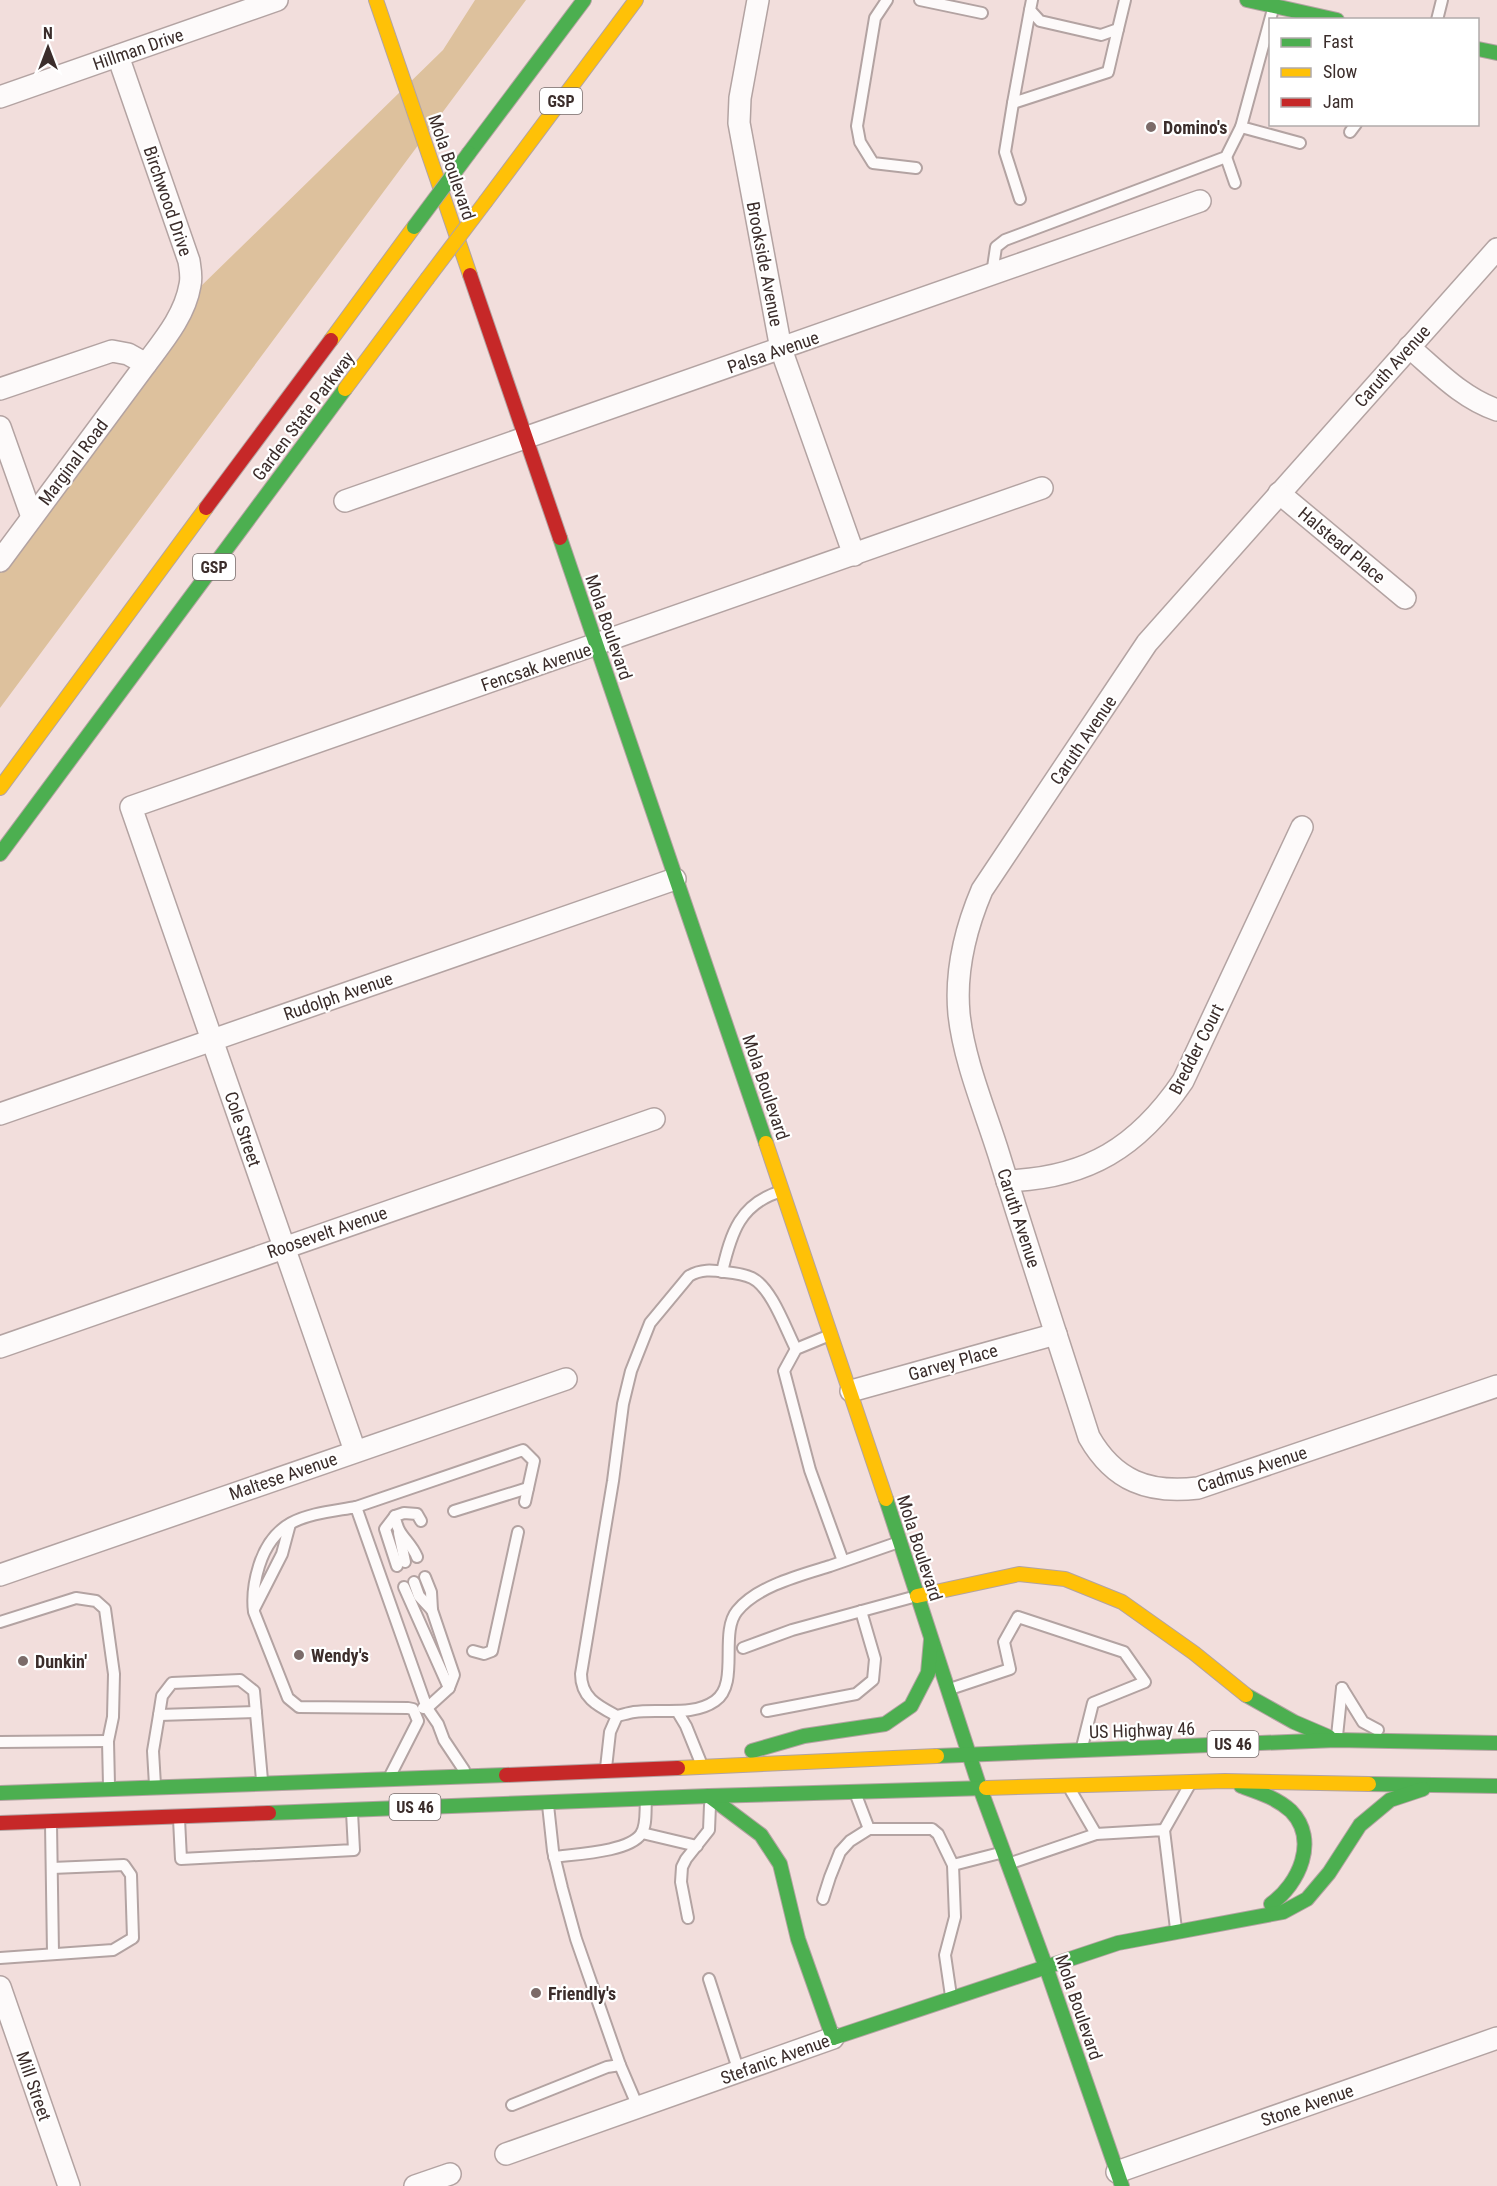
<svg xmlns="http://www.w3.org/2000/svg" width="1497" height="2186" font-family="'Roboto Condensed',sans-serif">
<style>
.green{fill:#ddc19d}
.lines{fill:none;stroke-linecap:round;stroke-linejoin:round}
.lane-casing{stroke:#b3a3a2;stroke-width:14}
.street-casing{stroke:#b3a3a2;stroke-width:24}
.fast-casing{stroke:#b3a3a2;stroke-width:16}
.slow-casing{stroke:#b3a3a2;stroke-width:16}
.jam-casing{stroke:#b3a3a2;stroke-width:16}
.lane{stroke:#fdfafa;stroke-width:10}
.street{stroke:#fdfafa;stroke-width:21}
.fast{stroke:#4caf50;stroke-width:14}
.slow{stroke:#ffc107;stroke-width:14}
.jam{stroke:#c62828;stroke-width:14}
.fast-bridge-casing{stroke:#b3a3a2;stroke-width:16;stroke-linecap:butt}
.slow-bridge-casing{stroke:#b3a3a2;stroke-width:16;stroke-linecap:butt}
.fast-bridge{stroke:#4caf50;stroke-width:14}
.slow-bridge{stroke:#ffc107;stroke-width:14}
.poi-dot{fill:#7b6b69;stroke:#fff;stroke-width:2}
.labels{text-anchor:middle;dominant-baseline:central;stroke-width:4.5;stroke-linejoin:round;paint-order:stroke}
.shield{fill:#fff;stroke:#766c6b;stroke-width:1.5}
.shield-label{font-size:16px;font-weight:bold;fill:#3b2d2b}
.street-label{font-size:18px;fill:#3b2d2b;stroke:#fff}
.poi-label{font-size:18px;font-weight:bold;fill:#3b2d2b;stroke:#fff;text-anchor:start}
</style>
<rect width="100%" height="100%" fill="#f2dedc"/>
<path class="green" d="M 475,0 L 526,0 L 0,708 L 0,557 L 197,290 L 443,50 Z"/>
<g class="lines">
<g class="lane-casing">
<g id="lane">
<path d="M 887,0 L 875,18 L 857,126 L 860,142 L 873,163 L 916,168"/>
<path d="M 920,0 L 982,13"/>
<path d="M 1032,0 L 1030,10 L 1040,21 L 1101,35 L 1118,29 L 1125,0"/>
<path d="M 1273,9 L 1241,127 L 1300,143"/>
<path d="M 1030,10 L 1013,103 L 1108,72 L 1118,29"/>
<path d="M 1437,20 L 1442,0"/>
<path d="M 1013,103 L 1005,152 L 1020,199"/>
<path d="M 1350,132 L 1356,124"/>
<path d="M 1226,157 L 1235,183"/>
<path d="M 992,274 L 996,247 L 1005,240 L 1226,157 L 1241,127"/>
<path d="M 722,1272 C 731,1233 740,1203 782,1191"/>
<path d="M 830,1335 L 796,1349 L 784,1371 L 810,1470 L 843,1561"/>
<path d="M 796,1349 C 786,1330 772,1288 752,1278 C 744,1274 735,1273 725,1272 C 712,1270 701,1269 689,1276 L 650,1323 L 631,1371 L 623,1404 L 613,1481 L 581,1674 C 581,1698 598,1706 617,1716 C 622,1715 628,1713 634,1712 C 660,1708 692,1717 715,1701 C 740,1684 719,1633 737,1611 C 757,1586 801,1575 830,1566 C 853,1558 876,1550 899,1542"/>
<path d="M 356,1507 L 523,1450 L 534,1461 L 525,1502"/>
<path d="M 454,1511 L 528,1488"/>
<path d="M 395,1516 L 385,1529 L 397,1566"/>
<path d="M 399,1533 L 405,1562"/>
<path d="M 417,1557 C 410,1540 397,1536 395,1516 L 404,1513 L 417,1514 L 421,1521"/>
<path d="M 414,1582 L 419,1596 L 432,1610"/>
<path d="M 404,1587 L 449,1688"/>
<path d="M 254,1609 L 282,1554 L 290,1524"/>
<path d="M 0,1622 L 76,1598 L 96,1601 L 105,1609 L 114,1674 L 113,1717 L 108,1741 L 109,1785"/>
<path d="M 743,1648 L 792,1630 L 913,1597"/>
<path d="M 473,1651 L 484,1654 L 492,1651 L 518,1532"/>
<path d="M 1342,1688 L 1363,1722 L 1378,1730"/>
<path d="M 950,1689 L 1010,1669 L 1004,1642 L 1018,1617 L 1124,1652 L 1145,1682 L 1093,1703 L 1082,1747"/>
<path d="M 423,1708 L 427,1708 L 449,1688 L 454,1675 L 432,1610 L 431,1592 L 425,1577"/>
<path d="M 677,1711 L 686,1726 L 701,1763"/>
<path d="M 767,1711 L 856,1694 L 873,1680 L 875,1659 L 861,1611"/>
<path d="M 159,1715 L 256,1712"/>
<path d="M 1337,1736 L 1342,1688"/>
<path d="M 0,1742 L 108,1741"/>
<path d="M 606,1768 L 610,1732 L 617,1716"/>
<path d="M 391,1774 L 418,1721 L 413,1709 L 408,1708 L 299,1707 L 288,1698 L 254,1612 C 252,1596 254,1582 259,1566 C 275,1515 311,1515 356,1507 L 427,1708 L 438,1724 L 444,1740 L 464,1770"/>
<path d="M 155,1785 L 153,1751 L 159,1715 L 162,1696 L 172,1683 L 240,1680 L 254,1691 L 262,1780"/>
<path d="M 1071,1791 L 1096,1834"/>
<path d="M 856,1795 L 869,1829"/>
<path d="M 548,1805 L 553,1851 L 562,1888 L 576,1939 L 620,2065"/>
<path d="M 179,1819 L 181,1859 L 354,1850 L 352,1812"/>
<path d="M 51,1824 L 53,1953"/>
<path d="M 1164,1830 L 1189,1786"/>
<path d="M 642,1833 L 697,1846"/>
<path d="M 554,1857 C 575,1854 629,1852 641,1834 C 647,1825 645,1811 646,1801"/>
<path d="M 1011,1863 L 1096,1834 L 1164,1830 L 1176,1929"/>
<path d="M 823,1899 L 830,1877 L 840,1852 L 850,1841 L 869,1829 L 932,1829 L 938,1834 L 953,1865 L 1000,1853"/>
<path d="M 688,1918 L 681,1882 L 682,1867 L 686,1859 L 709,1830 L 710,1805"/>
<path d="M 0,1958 L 113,1950 L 133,1938 L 131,1875 L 124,1865 L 52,1868"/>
<path d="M 709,1979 L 739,2072"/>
<path d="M 951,1996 L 945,1955 L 955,1917 L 953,1865"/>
<path d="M 512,2105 L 607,2067 L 620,2065 L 638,2107"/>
</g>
</g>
<g class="street-casing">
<g id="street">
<path d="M 758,0 L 740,98 L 739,123 L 781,349 L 854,555"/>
<path d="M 0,97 L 277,0"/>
<path d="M 1497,249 L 1147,643 L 982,890 C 965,930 955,971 959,1014 C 964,1061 985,1110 999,1155 C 1028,1249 1059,1343 1089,1437 C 1114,1481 1149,1494 1198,1488 L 1497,1386"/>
<path d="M 1409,347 C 1437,371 1462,398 1497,410"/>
<path d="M 0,389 L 112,351 L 128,354 L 146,364 C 164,340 185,315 190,285 C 192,277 190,268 189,261 L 118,56"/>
<path d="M 0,427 L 32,517"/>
<path d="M 1279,493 L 1405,598"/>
<path d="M 345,501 L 1200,201"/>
<path d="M 0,561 L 146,364"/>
<path d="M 0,1114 L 675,879"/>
<path d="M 1007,1181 C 1088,1178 1138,1147 1183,1081 L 1302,827"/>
<path d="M 0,1347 L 654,1119"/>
<path d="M 851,1391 L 1056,1334"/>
<path d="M 355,1451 L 131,807 L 1042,488"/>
<path d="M 0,1575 L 566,1379"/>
<path d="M 0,1987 L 69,2186"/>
<path d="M 506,2154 L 833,2038"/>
<path d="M 1117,2172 L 1497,2038"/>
<path d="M 415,2186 L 450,2174"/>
</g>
</g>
<g class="fast-casing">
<g id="fast">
<path d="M 1247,0 L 1337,20"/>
<path d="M 1478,49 L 1497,53"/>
<path d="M 469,153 L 584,0"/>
<path d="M 560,538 L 766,1143"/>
<path d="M 0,854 L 345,389"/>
<path d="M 886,1499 L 980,1788 L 1046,1967 L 1122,2186"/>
<path d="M 1246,1695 L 1294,1722 L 1329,1737"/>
<path d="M 752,1751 L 804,1736 L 885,1724 L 911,1706 L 928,1673 L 931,1640"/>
<path d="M 937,1756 L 1336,1740 L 1497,1743"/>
<path d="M 1369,1784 L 1497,1786"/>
<path d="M 1241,1786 C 1258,1792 1277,1798 1291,1811 C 1319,1840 1299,1884 1271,1904"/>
<path d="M 0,1793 L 506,1775"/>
<path d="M 709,1796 L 761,1835 L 780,1864 L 798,1939 L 833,2038"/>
<path d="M 269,1813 L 709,1796 L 986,1788"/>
<path d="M 1046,1967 L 1118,1943 L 1283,1912 L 1307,1899 L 1329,1873 L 1360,1825 L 1390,1800 L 1423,1789"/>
<path d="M 833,2038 L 1046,1967"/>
</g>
</g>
<g class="slow-casing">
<g id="slow">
<path d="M 376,0 L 470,275"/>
<path d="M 486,201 L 636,0"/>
<path d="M 331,340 L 414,227"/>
<path d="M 345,389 L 427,279"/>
<path d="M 0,788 L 206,508"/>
<path d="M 766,1143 L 886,1499"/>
<path d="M 917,1596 L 1019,1574 L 1065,1579 L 1122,1602 L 1194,1653 L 1246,1695"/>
<path d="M 678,1768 L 937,1756"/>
<path d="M 986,1788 L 1225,1781 L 1369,1784"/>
</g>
</g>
<g class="jam-casing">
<g id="jam">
<path d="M 470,275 L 560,538"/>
<path d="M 206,508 L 331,340"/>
<path d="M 506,1775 L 678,1768"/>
<path d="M 0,1823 L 269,1813"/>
</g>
</g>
<use href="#lane" class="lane"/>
<use href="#street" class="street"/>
<use href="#fast" class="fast"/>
<use href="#slow" class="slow"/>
<use href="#jam" class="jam"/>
<g class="fast-bridge-casing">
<path id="fast-bridge" d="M 414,227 L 469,153"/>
</g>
<g class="slow-bridge-casing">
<path id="slow-bridge" d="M 427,279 L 486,201"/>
</g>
<use href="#fast-bridge" class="fast-bridge"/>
<use href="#slow-bridge" class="slow-bridge"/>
</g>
<g class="poi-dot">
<circle cx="1151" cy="127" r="6"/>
<circle cx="299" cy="1655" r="6"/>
<circle cx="23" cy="1661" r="6"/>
<circle cx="536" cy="1993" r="6"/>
</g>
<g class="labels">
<g class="shield">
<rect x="540" y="88" width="42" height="26" rx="4.5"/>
<rect x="193" y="554" width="42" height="26" rx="4.5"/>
<rect x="1207.5" y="1731" width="51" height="26" rx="4.5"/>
<rect x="389.5" y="1794" width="51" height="26" rx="4.5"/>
</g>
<g class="shield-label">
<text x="561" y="101">GSP</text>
<text x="214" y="567">GSP</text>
<text x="1233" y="1744">US 46</text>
<text x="415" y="1807">US 46</text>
</g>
<g class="street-label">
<text transform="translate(138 49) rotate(-19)">Hillman Drive</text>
<text transform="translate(452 167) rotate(71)">Mola Boulevard</text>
<text transform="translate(168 201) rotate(71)">Birchwood Drive</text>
<text transform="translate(765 264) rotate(79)">Brookside Avenue</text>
<text transform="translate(773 352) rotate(-19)">Palsa Avenue</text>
<text transform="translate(1392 366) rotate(-48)">Caruth Avenue</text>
<text transform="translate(303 416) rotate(-53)">Garden State Parkway</text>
<text transform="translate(73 462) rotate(-53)">Marginal Road</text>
<text transform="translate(1342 545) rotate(40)">Halstead Place</text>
<text transform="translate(609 627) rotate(71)">Mola Boulevard</text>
<text transform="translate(536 667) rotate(-19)">Fencsak Avenue</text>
<text transform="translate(1083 740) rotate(-56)">Caruth Avenue</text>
<text transform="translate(338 996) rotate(-19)">Rudolph Avenue</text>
<text transform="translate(1196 1049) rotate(-63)">Bredder Court</text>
<text transform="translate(766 1087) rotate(71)">Mola Boulevard</text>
<text transform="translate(243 1129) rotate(71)">Cole Street</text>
<text transform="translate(1019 1218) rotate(72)">Caruth Avenue</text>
<text transform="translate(327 1232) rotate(-19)">Roosevelt Avenue</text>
<text transform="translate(953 1362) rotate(-16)">Garvey Place</text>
<text transform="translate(1252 1469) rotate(-18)">Cadmus Avenue</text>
<text transform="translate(283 1476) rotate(-19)">Maltese Avenue</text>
<text transform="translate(920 1548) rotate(72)">Mola Boulevard</text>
<text transform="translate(1142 1730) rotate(-2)">US Highway 46</text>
<text transform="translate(1079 2007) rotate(71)">Mola Boulevard</text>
<text transform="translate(775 2059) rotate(-20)">Stefanic Avenue</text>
<text transform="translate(34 2086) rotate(71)">Mill Street</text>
<text transform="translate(1307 2105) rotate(-19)">Stone Avenue</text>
</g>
<g class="poi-label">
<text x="1163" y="127">Domino's</text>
<text x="311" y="1655">Wendy's</text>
<text x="35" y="1661">Dunkin'</text>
<text x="548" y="1993">Friendly's</text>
</g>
</g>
<rect x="1269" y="18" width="210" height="108" fill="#ffffff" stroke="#b1abaa" stroke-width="1.5"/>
<rect x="1281" y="38" width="30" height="9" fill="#4caf50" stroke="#b1abaa" stroke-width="1.5"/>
<text x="1323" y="48" font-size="18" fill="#3b2d2b">Fast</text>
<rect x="1281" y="68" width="30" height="9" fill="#ffc107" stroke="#b1abaa" stroke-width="1.5"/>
<text x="1323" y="78" font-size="18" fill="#3b2d2b">Slow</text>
<rect x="1281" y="98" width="30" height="9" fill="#c62828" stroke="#b1abaa" stroke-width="1.5"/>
<text x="1323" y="108" font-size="18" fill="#3b2d2b">Jam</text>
<g transform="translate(48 48)" stroke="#ffffff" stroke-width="4.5" paint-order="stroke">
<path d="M0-4.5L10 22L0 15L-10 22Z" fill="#3b2d2b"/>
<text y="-9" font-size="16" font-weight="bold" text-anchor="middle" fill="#3b2d2b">N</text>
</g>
</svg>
